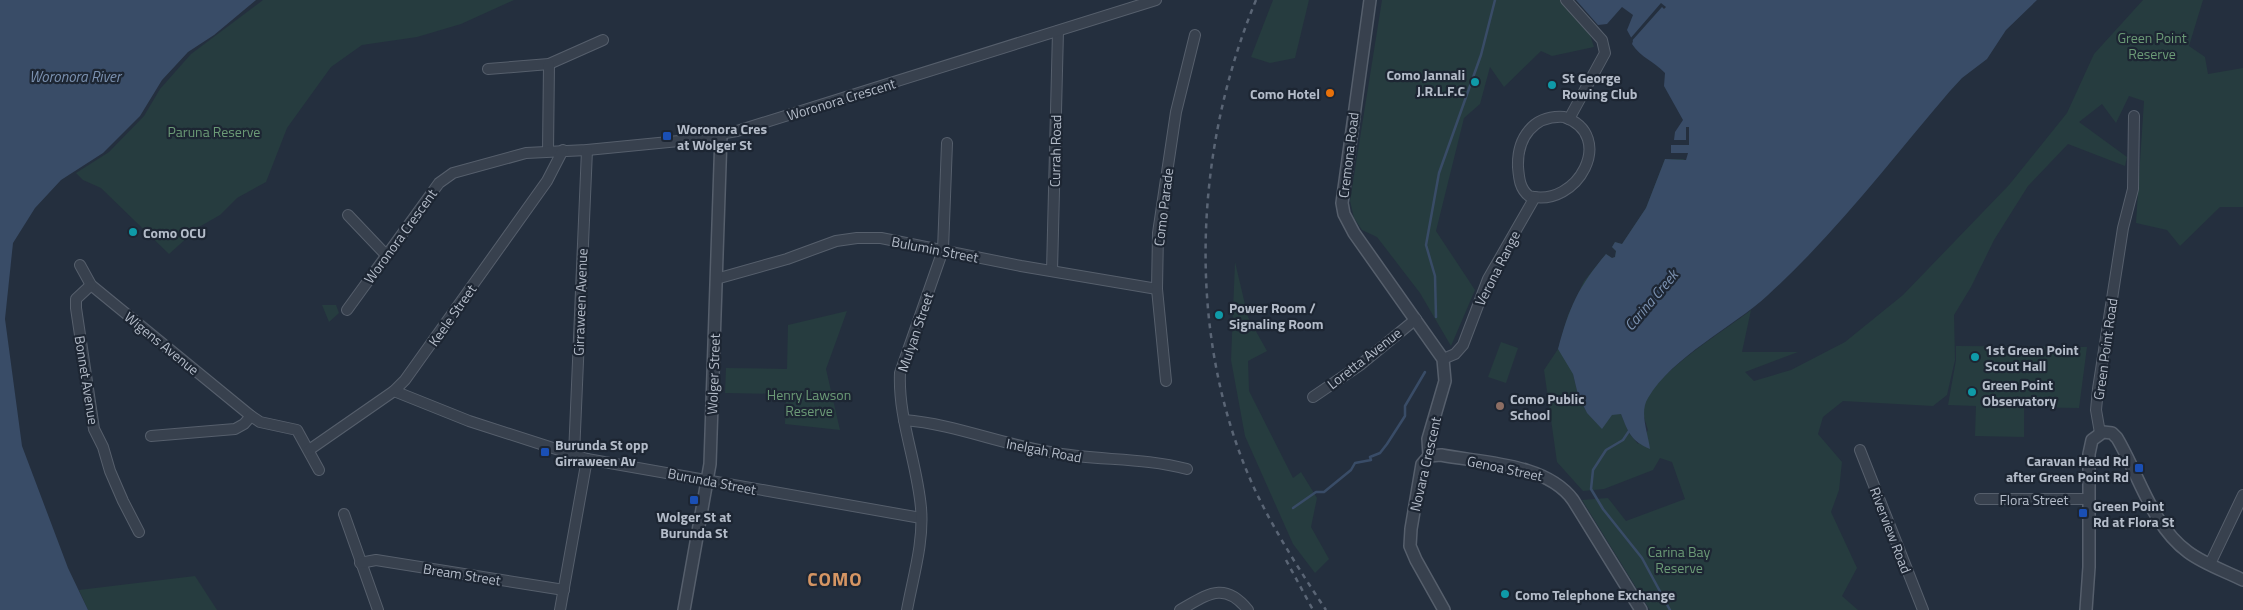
<svg xmlns="http://www.w3.org/2000/svg" width="2243" height="610" font-family="'Titillium Web',sans-serif">
<style>
.green{fill:#263c3f}
.water{fill:#394c67}
.pier{fill:#242f3e}
.lines{fill:none;stroke-linecap:round;stroke-linejoin:round}
.stream{stroke:#394c67;stroke-width:2.5}
.minor-casing{stroke:#565f6c;stroke-width:12}
.tertiary-casing{stroke:#565f6c;stroke-width:14}
.minor{stroke:#38414e;stroke-width:10}
.tertiary{stroke:#38414e;stroke-width:11}
.rail{stroke:#5a6575;stroke-width:2.5;stroke-dasharray:5 5;stroke-linecap:butt}
.culture-dot{fill:#0f9aa8;stroke:#1d2633;stroke-width:2}
.food-dot{fill:#e8710a;stroke:#1d2633;stroke-width:2}
.transit-dot{fill:#1a4fb4;stroke:#1d2633;stroke-width:2}
.education-dot{fill:#8d6e63;stroke:#1d2633;stroke-width:2}
.labels{text-anchor:middle;dominant-baseline:central;stroke-width:4.5;stroke-linejoin:round;paint-order:stroke}
.park-label{font-size:14px;fill:#6b9a76;stroke:#1d2633}
.poi-label{font-size:14px;font-weight:bold;fill:#b4bcc9;stroke:#1d2633;text-anchor:start}
.street-label{font-size:14px;fill:#b4bcc9;stroke:#1d2633}
.water-label{font-size:15px;font-style:italic;fill:#7c92b1;stroke:#1d2633}
.district-label{font-size:19px;font-weight:bold;letter-spacing:1px;fill:#d59563;stroke:#1d2633}
</style>
<rect width="100%" height="100%" fill="#242f3e"/>
<g class="green">
<path d="M 263,0 L 514,0 L 461,24 L 417,37 L 362,45 L 331,67 L 287,128 L 266,182 L 237,198 L 220,215 L 199,227 L 169,254 L 101,188 L 83,180 L 76,173 L 109,152 L 144,116 L 160,89 L 191,54 Z"/>
<path d="M 1273,0 L 1309,0 L 1295,58 L 1270,63 L 1251,57 Z"/>
<path d="M 1382,0 L 1563,0 L 1588,28 L 1594,47 L 1552,56 L 1541,51 L 1504,87 L 1490,67 L 1480,104 L 1464,118 L 1436,231 L 1475,290 L 1451,346 L 1420,293 L 1377,237 L 1362,230 L 1354,218 L 1350,201 Z"/>
<path d="M 2143,0 L 2203,0 L 2189,46 L 2205,57 L 2208,74 L 2243,68 L 2243,207 L 2220,207 L 2180,246 L 2167,230 L 2136,223 L 2144,101 L 2129,96 L 2116,123 L 2102,104 L 2079,122 L 2127,157 L 2125,166 L 2068,144 L 2028,186 L 1994,240 L 1971,287 L 1954,315 L 1955,360 L 1947,395 L 1933,406 L 1843,401 L 1823,417 L 1818,434 L 1842,462 L 1839,490 L 1831,512 L 1857,568 L 1842,596 L 1858,610 L 1650,610 L 1582,500 L 1608,498 L 1626,521 L 1685,499 L 1672,462 L 1660,458 L 1653,470 L 1604,489 L 1583,491 L 1557,462 L 1544,370 L 1558,349 L 1568,315 L 1584,281 L 1606,254 L 1612,258 L 1615,257 L 1616,251 L 1612,247 L 1615,242 L 1622,244 L 1646,208 L 1665,159 L 1684,159 L 1573,374 L 1578,395 L 1587,413 L 1621,414 L 1629,433 L 1638,444 L 1648,430 C 1646,423 1642,415 1644,407 C 1649,376 1726,330 1751,310 L 1742,352 L 1798,352 L 1745,372 L 1754,381 L 1791,370 L 1845,342 L 1903,295 L 2009,185 L 2067,113 L 2094,54 Z"/>
<path d="M 1235,262 L 1248,317 L 1267,351 L 1248,361 L 1249,391 L 1293,478 L 1301,472 L 1317,498 L 1311,527 L 1329,559 L 1315,573 L 1293,544 L 1245,436 L 1231,360 Z"/>
<path d="M 322,305 L 336,305 L 339,313 L 329,322 Z"/>
<path d="M 847,311 L 826,369 L 840,430 L 785,424 L 786,394 L 725,393 L 726,368 L 787,369 L 788,325 Z"/>
<path d="M 1501,342 L 1518,348 L 1506,383 L 1488,377 Z"/>
<path d="M 1956,346 L 2087,347 L 2079,408 L 2024,407 L 2024,437 L 1975,436 L 1976,406 L 1948,405 L 1956,360 Z"/>
<path d="M 195,576 L 217,610 L 88,610 L 79,590 Z"/>
</g>
<g class="water">
<path d="M 0,0 L 256,0 L 214,35 L 188,52 L 162,80 L 140,116 L 103,153 L 61,180 L 35,208 L 13,243 L 5,319 L 22,446 L 68,568 L 88,610 L 0,610 Z"/>
<path d="M 1576,0 L 2037,0 L 2006,30 L 1987,59 L 1962,78 L 1950,91 C 1891,160 1836,233 1768,295 C 1732,328 1673,356 1648,398 C 1639,412 1648,433 1650,449 C 1631,441 1628,432 1621,414 L 1612,415 L 1602,429 L 1587,413 L 1578,395 L 1573,374 L 1558,349 C 1569,308 1578,287 1606,254 L 1612,258 L 1615,257 L 1616,251 L 1612,247 L 1615,242 L 1622,244 L 1646,208 L 1665,159 L 1686,160 L 1688,153 L 1671,153 L 1671,145 L 1689,145 L 1689,127 L 1686,127 L 1686,140 L 1674,140 L 1675,132 L 1683,120 L 1664,86 L 1665,73 C 1654,61 1641,58 1632,44 L 1633,41 L 1627,30 L 1633,15 L 1622,7 L 1607,24 L 1598,25 Z"/>
</g>
<path class="pier" d="M 1661,3 L 1666,7 L 1664,9 L 1662,7 L 1630,43 L 1629,40 Z"/>
<g class="lines">
<g class="stream">
<path d="M 1436,317 L 1435,276 L 1426,245 L 1439,173 L 1481,55 L 1495,0"/>
<path d="M 1629,431 L 1623,440 L 1606,450 L 1593,470 L 1591,489 L 1603,509 L 1642,558 L 1670,610"/>
<path d="M 1293,508 L 1316,492 L 1324,492 L 1351,470 L 1355,463 L 1371,460 L 1370,457 L 1380,453 L 1387,444 L 1405,416 L 1405,406 L 1425,372"/>
</g>
<g class="minor-casing">
<g id="minor">
<path d="M 1566,0 L 1602,40 L 1605,53 L 1569,119"/>
<path d="M 488,69 L 549,64 L 603,40"/>
<path d="M 1564,117 C 1617,135 1578,209 1529,196 C 1520,189 1519,179 1518,167 C 1517,138 1533,115 1564,117 Z"/>
<path d="M 548,151 L 549,64"/>
<path d="M 348,215 L 386,255"/>
<path d="M 80,265 L 91,285 L 251,416"/>
<path d="M 1052,271 L 1058,31"/>
<path d="M 716,279 L 787,259 L 836,241 L 857,238 L 881,238 L 1021,266 L 1157,289"/>
<path d="M 91,285 L 76,299 L 76,308 L 94,429 L 103,447 L 110,471 L 123,501 L 139,532"/>
<path d="M 347,310 L 439,183 L 453,173 L 526,153 L 587,150 L 679,141 L 737,131 L 1156,0"/>
<path d="M 1443,359 L 1455,354 L 1463,345 L 1488,279 L 1535,197"/>
<path d="M 1166,381 L 1157,289 L 1158,233 L 1176,112 L 1195,35"/>
<path d="M 394,391 L 469,421 L 587,459 L 921,518"/>
<path d="M 1313,397 L 1360,365 L 1416,319"/>
<path d="M 904,420 C 954,424 1000,444 1050,452 C 1095,461 1142,457 1187,469"/>
<path d="M 2100,433 L 2096,410 L 2098,389 L 2123,228 L 2133,189 L 2134,116"/>
<path d="M 151,436 L 235,429 L 244,424 L 251,416 L 260,422 L 297,430 L 319,470"/>
<path d="M 309,450 L 394,391 L 405,380 L 547,181 L 563,150"/>
<path d="M 1860,450 L 1923,610"/>
<path d="M 574,455 L 587,150"/>
<path d="M 1980,499 L 2088,499"/>
<path d="M 344,514 L 378,610"/>
<path d="M 360,563 L 376,560 L 564,590"/>
<path d="M 2210,564 L 2243,495"/>
<path d="M 560,610 L 587,459"/>
<path d="M 907,610 C 913,577 924,542 921,508 C 917,462 898,419 900,373 L 943,250 L 947,143"/>
<path d="M 1180,610 C 1207,595 1224,580 1248,610"/>
</g>
</g>
<g class="tertiary-casing">
<g id="tertiary">
<path d="M 1370,0 L 1342,203 L 1344,214 L 1354,233 L 1443,359 L 1445,381 L 1428,439 L 1429,456 L 1422,464 L 1411,529 L 1410,546 L 1416,560 L 1444,610"/>
<path d="M 1429,456 L 1441,455 C 1483,463 1546,463 1573,500 L 1641,610"/>
<path d="M 684,610 L 710,464 L 721,135"/>
<path d="M 2086,610 L 2089,567 L 2089,454 L 2092,440 L 2103,432 L 2112,433 L 2117,438 C 2139,475 2152,526 2188,552 C 2204,564 2225,571 2243,580"/>
</g>
</g>
<use href="#minor" class="minor"/>
<use href="#tertiary" class="tertiary"/>
<g class="rail">
<path d="M 1256,0 C 1193,152 1185,338 1255,490 C 1275,532 1300,571 1326,610"/>
<path d="M 1286,560 L 1313,610"/>
</g>
</g>
<g class="culture-dot">
<circle cx="1475" cy="82" r="5"/>
<circle cx="1552" cy="85" r="5"/>
<circle cx="133" cy="232" r="5"/>
<circle cx="1219" cy="315" r="5"/>
<circle cx="1975" cy="357" r="5"/>
<circle cx="1972" cy="392" r="5"/>
<circle cx="1505" cy="594" r="5"/>
</g>
<circle class="food-dot" cx="1330" cy="93" r="5"/>
<g class="transit-dot">
<rect x="662" y="131" width="10" height="10" rx="2.5"/>
<rect x="540" y="447" width="10" height="10" rx="2.5"/>
<rect x="2134" y="463" width="10" height="10" rx="2.5"/>
<rect x="689" y="495" width="10" height="10" rx="2.5"/>
<rect x="2078" y="508" width="10" height="10" rx="2.5"/>
</g>
<circle class="education-dot" cx="1500" cy="406" r="5"/>
<g class="labels">
<g class="park-label">
<text x="2152" y="37">Green Point<tspan x="2152" dy="16">Reserve</tspan></text>
<text x="214" y="131">Paruna Reserve</text>
<text x="809" y="394">Henry Lawson<tspan x="809" dy="16">Reserve</tspan></text>
<text x="1679" y="551">Carina Bay<tspan x="1679" dy="16">Reserve</tspan></text>
</g>
<g class="poi-label">
<text x="1465" y="74" text-anchor="end">Como Jannali<tspan x="1465" dy="16">J.R.L.F.C</tspan></text>
<text x="1562" y="77">St George<tspan x="1562" dy="16">Rowing Club</tspan></text>
<text x="1320" y="93" text-anchor="end">Como Hotel</text>
<text x="677" y="128">Woronora Cres<tspan x="677" dy="16">at Wolger St</tspan></text>
<text x="143" y="232">Como OCU</text>
<text x="1229" y="307">Power Room /<tspan x="1229" dy="16">Signaling Room</tspan></text>
<text x="1985" y="349">1st Green Point<tspan x="1985" dy="16">Scout Hall</tspan></text>
<text x="1982" y="384">Green Point<tspan x="1982" dy="16">Observatory</tspan></text>
<text x="1510" y="398">Como Public<tspan x="1510" dy="16">School</tspan></text>
<text x="555" y="444">Burunda St opp<tspan x="555" dy="16">Girraween Av</tspan></text>
<text x="2129" y="460" text-anchor="end">Caravan Head Rd<tspan x="2129" dy="16">after Green Point Rd</tspan></text>
<text x="2093" y="505">Green Point<tspan x="2093" dy="16">Rd at Flora St</tspan></text>
<text x="694" y="516" text-anchor="middle">Wolger St at<tspan x="694" dy="16">Burunda St</tspan></text>
<text x="1515" y="594">Como Telephone Exchange</text>
</g>
<g class="street-label">
<text transform="translate(841 99) rotate(-17)">Woronora Crescent</text>
<text transform="translate(1055 151) rotate(-89)">Currah Road</text>
<text transform="translate(1348 155) rotate(-83)">Cremona Road</text>
<text transform="translate(1163 207) rotate(-83)">Como Parade</text>
<text transform="translate(400 236) rotate(-54)">Woronora Crescent</text>
<text transform="translate(935 249) rotate(11)">Bulumin Street</text>
<text transform="translate(1497 268) rotate(-63)">Verona Range</text>
<text transform="translate(580 302) rotate(-88)">Girraween Avenue</text>
<text transform="translate(452 315) rotate(-55)">Keele Street</text>
<text transform="translate(915 332) rotate(-71)">Mulyan Street</text>
<text transform="translate(162 343) rotate(39)">Wigens Avenue</text>
<text transform="translate(2105 349) rotate(-82)">Green Point Road</text>
<text transform="translate(1364 358) rotate(-38)">Loretta Avenue</text>
<text transform="translate(713 374) rotate(-88)">Wolger Street</text>
<text transform="translate(87 380) rotate(81)">Bonnet Avenue</text>
<text transform="translate(1044 450) rotate(11)">Inelgah Road</text>
<text transform="translate(1425 464) rotate(-77)">Novara Crescent</text>
<text transform="translate(1505 468) rotate(12)">Genoa Street</text>
<text transform="translate(712 481) rotate(11)">Burunda Street</text>
<text x="2034" y="499">Flora Street</text>
<text transform="translate(1891 530) rotate(69)">Riverview Road</text>
<text transform="translate(462 574) rotate(9)">Bream Street</text>
</g>
<g class="water-label">
<text x="75" y="76">Woronora River</text>
<text transform="translate(1651 300) rotate(-50)">Carina Creek</text>
</g>
<g class="district-label">
<text x="835" y="578">COMO</text>
</g>
</g>
</svg>
